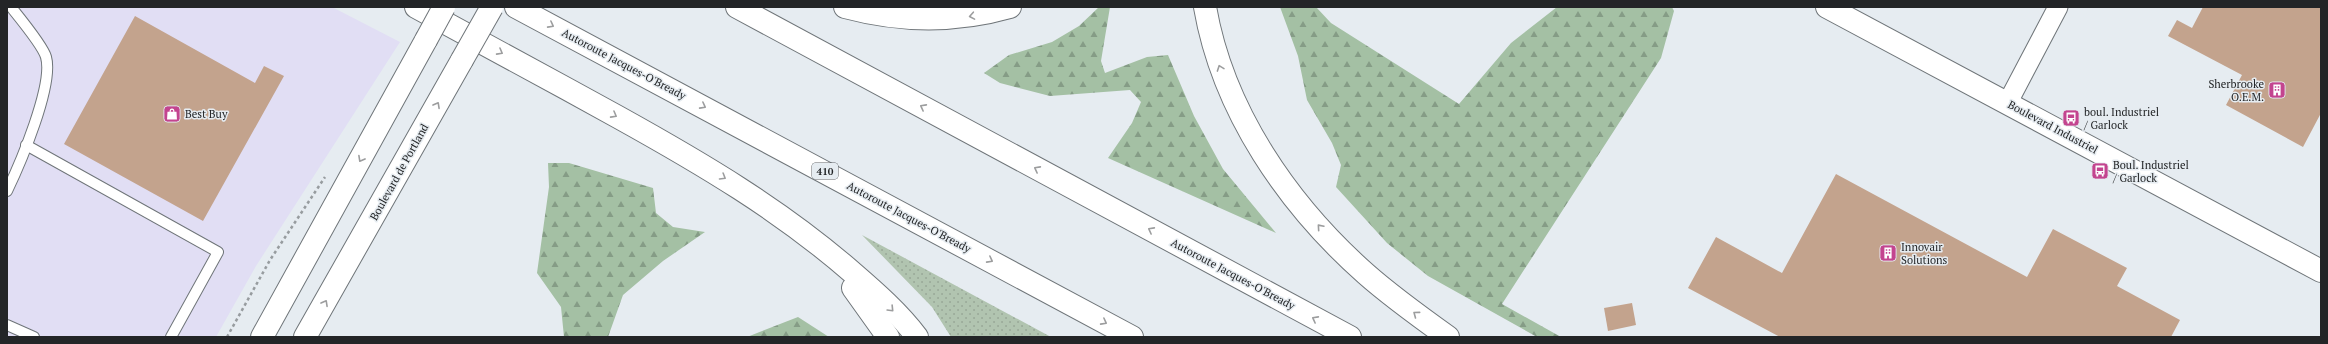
<svg xmlns="http://www.w3.org/2000/svg" width="2328" height="344" font-family="'PT Serif',serif">
<style>
.commercial{fill:#e1def4}
.grass{fill:url(#grass-dots)}
.forest{fill:url(#forest-firs)}
.building{fill:#c3a38d}
.lines{fill:none;stroke-linecap:round;stroke-linejoin:round}
.lane-casing{stroke:#6f7579;stroke-width:12}
.street-casing{stroke:#6f7579;stroke-width:21}
.secondary-casing{stroke:#6f7579;stroke-width:24}
.highway-casing{stroke:#6f7579;stroke-width:24}
.path{stroke:#979c9f;stroke-width:2.5;stroke-dasharray:3 3;stroke-linecap:butt}
.lane{stroke:#fff;stroke-width:10}
.street{stroke:#fff;stroke-width:19}
.secondary{stroke:#fff;stroke-width:22}
.highway{stroke:#fff;stroke-width:22}
.secondary-bridge-casing{stroke:#6f7579;stroke-width:24;stroke-linecap:butt}
.secondary-bridge{stroke:#fff;stroke-width:22}
.oneway{stroke:#9c9d9e}
.labels{text-anchor:middle;dominant-baseline:central;stroke-width:3;stroke-linejoin:round;paint-order:stroke}
.shield{fill:#e6ecf1;stroke:#5e6164;stroke-width:1}
.shield-label{font-size:10px;font-weight:bold;fill:#232527}
.street-label{font-size:11px;fill:#232527;stroke:#e6ecf1}
.poi-label{font-size:11px;fill:#232527;stroke:#e6ecf1;text-anchor:start}
</style>
<defs>
<pattern id="grass-dots" width="8" height="8" patternUnits="userSpaceOnUse"><rect width="8" height="8" fill="#b1c4b0"/><path d="M2 2h.1M6 6h.1" fill="none" stroke="#98a897" stroke-width="1.8" stroke-linecap="round"/></pattern>
<pattern id="forest-firs" width="22" height="20" patternUnits="userSpaceOnUse"><rect width="22" height="20" fill="#a4c0a4"/><path d="M5 1l3.5 6h-7zM16 11l3.5 6h-7z" fill="#859c86"/></pattern>
</defs>
<rect width="100%" height="100%" fill="#e6ecf1"/>
<path class="commercial" d="M 7,7 L 332,7 L 400,42 L 256,266 L 216,337 L 7,337 Z"/>
<path class="grass" d="M 862,235 L 1051,337 L 951,337 L 932,307 Z"/>
<g class="forest">
<path d="M 1099,7 L 1110,7 L 1101,61 L 1105,73 L 1147,57 L 1168,55 L 1194,116 L 1223,169 L 1276,233 L 1108,158 L 1132,123 L 1141,102 L 1130,90 L 1050,96 L 1000,83 L 984,73 L 1009,55 L 1052,42 L 1079,26 Z"/>
<path d="M 1280,7 L 1316,7 L 1331,23 L 1459,104 L 1511,43 L 1557,7 L 1672,7 L 1674,11 L 1661,58 L 1502,304 L 1561,337 L 1537,337 L 1428,276 L 1387,243 L 1336,187 L 1341,165 L 1332,143 L 1307,100 L 1298,56 Z"/>
<path d="M 548,163 L 569,163 L 653,188 L 656,213 L 673,227 L 705,232 L 663,261 L 623,295 L 608,337 L 564,337 L 561,307 L 537,273 L 549,187 Z"/>
<path d="M 798,317 L 829,337 L 747,337 Z"/>
</g>
<g class="building">
<path d="M 2203,7 L 2321,7 L 2321,113 L 2303,147 L 2226,105 L 2242,75 L 2168,36 L 2177,20 L 2192,28 Z"/>
<path d="M 135,16 L 255,83 L 264,66 L 284,76 L 203,221 L 64,144 Z"/>
<path d="M 1836,174 L 2027,277 L 2053,229 L 2127,268 L 2117,286 L 2180,320 L 2171,337 L 1780,337 L 1688,288 L 1716,237 L 1782,273 Z"/>
<path d="M 1632,303 L 1636,325 L 1608,331 L 1604,308 Z"/>
</g>
<g class="lines">
<g class="lane-casing">
<g id="lane">
<path d="M 26,145 L 218,252 L 171,337"/>
<path d="M 7,191 C 20,164 54,85 46,57 C 43,46 19,17 11,7"/>
<path d="M 7,325 L 34,337"/>
</g>
</g>
<g class="street-casing">
<path id="street" d="M 2008,102 L 2058,7"/>
</g>
<g class="secondary-casing">
<g id="secondary">
<path d="M 1827,7 L 2321,271"/>
<path d="M 262,337 L 426,40"/>
<path d="M 305,337 L 462,60"/>
</g>
</g>
<g class="highway-casing">
<g id="highway">
<path d="M 416,7 C 484,44 551,80 618,117 C 701,163 781,210 853,273 C 875,292 899,313 917,337"/>
<path d="M 516,7 L 1132,337"/>
<path d="M 737,7 L 1350,337"/>
<path d="M 845,7 C 901,22 954,23 1010,7"/>
<path d="M 1205,7 C 1223,111 1288,205 1366,274 C 1392,297 1420,317 1448,337"/>
<path d="M 853,288 L 888,337"/>
</g>
</g>
<path class="path" d="M 227,337 L 270,260 L 325,177"/>
<use href="#lane" class="lane"/>
<use href="#street" class="street"/>
<use href="#secondary" class="secondary"/>
<use href="#highway" class="highway"/>
<g class="secondary-bridge-casing">
<g id="secondary-bridge">
<path d="M 426,40 L 444,7"/>
<path d="M 462,60 L 492,7"/>
</g>
</g>
<use href="#secondary-bridge" class="secondary-bridge"/>
</g>
<defs><path id="oneway-chevron" d="M-2-3.5L2.5 0L-2 3.5" fill="none" stroke-width="1.6" stroke-linecap="round" stroke-linejoin="round"/></defs>
<g class="oneway">
<use href="#oneway-chevron" transform="translate(972 16) rotate(170)"/>
<use href="#oneway-chevron" transform="translate(551 25) rotate(28)"/>
<use href="#oneway-chevron" transform="translate(500 52) rotate(29)"/>
<use href="#oneway-chevron" transform="translate(1220 68) rotate(-110)"/>
<use href="#oneway-chevron" transform="translate(437 105) rotate(-61)"/>
<use href="#oneway-chevron" transform="translate(703 106) rotate(28)"/>
<use href="#oneway-chevron" transform="translate(923 107) rotate(-152)"/>
<use href="#oneway-chevron" transform="translate(614 115) rotate(29)"/>
<use href="#oneway-chevron" transform="translate(361 159) rotate(119)"/>
<use href="#oneway-chevron" transform="translate(1037 169) rotate(-152)"/>
<use href="#oneway-chevron" transform="translate(723 177) rotate(31)"/>
<use href="#oneway-chevron" transform="translate(1320 227) rotate(-131)"/>
<use href="#oneway-chevron" transform="translate(1151 230) rotate(-152)"/>
<use href="#oneway-chevron" transform="translate(990 260) rotate(28)"/>
<use href="#oneway-chevron" transform="translate(325 303) rotate(-61)"/>
<use href="#oneway-chevron" transform="translate(891 309) rotate(46)"/>
<use href="#oneway-chevron" transform="translate(1416 314) rotate(-143)"/>
<use href="#oneway-chevron" transform="translate(1315 319) rotate(-152)"/>
<use href="#oneway-chevron" transform="translate(1104 322) rotate(28)"/>
</g>
<defs>
<g id="building-square" transform="scale(0.9)"><rect x="-9" y="-9" width="18" height="18" rx="4" fill="#c3448f" stroke="#e6ecf1"/><path d="M-4-6H4V6H1V3H-1V6H-4ZM-2.5-4.3h1.7v1.8h-1.7ZM.8-4.3h1.7v1.8H.8ZM-2.5-1h1.7V.8h-1.7ZM.8-1h1.7V.8H.8Z" fill="#fff"/></g>
<g id="shop-square" transform="scale(0.9)"><rect x="-9" y="-9" width="18" height="18" rx="4" fill="#c3448f" stroke="#e6ecf1"/><path d="M-5-2.5h2.3a2.7 3.5 0 0 1 5.4 0H5L5.5 6h-11ZM-1.5-2.5h3a1.5 2.3 0 0 0-3 0Z" fill="#fff"/></g>
<g id="bus-square" transform="scale(0.9)"><rect x="-9" y="-9" width="18" height="18" rx="4" fill="#c3448f" stroke="#e6ecf1"/><path d="M-5-6H5V4H4V6H2V4H-2V6H-4V4H-5ZM-3.5-4V0h7V-4ZM-3.5 1.2v1.5H-2V1.2ZM2 1.2v1.5H3.5V1.2Z" fill="#fff"/></g>
</defs>
<g fill-rule="evenodd">
<use href="#building-square" x="2277" y="90"/>
<use href="#shop-square" x="172" y="114"/>
<use href="#bus-square" x="2071" y="118"/>
<use href="#bus-square" x="2100" y="171"/>
<use href="#building-square" x="1888" y="253"/>
</g>
<g class="labels">
<rect class="shield" x="812" y="163" width="26" height="16" rx="3"/>
<g class="shield-label">
<text x="825" y="171">410</text>
</g>
<g class="street-label">
<text transform="translate(624 64) rotate(28)">Autoroute Jacques-O'Bready</text>
<text transform="translate(2053 127) rotate(28)">Boulevard Industriel</text>
<text transform="translate(399 172) rotate(-61)">Boulevard de Portland</text>
<text transform="translate(909 217) rotate(28)">Autoroute Jacques-O'Bready</text>
<text transform="translate(1233 274) rotate(28)">Autoroute Jacques-O'Bready</text>
</g>
<g class="poi-label">
<text x="2264" y="84" text-anchor="end">Sherbrooke<tspan x="2264" dy="13">O.E.M.</tspan></text>
<text x="2084" y="112">boul. Industriel<tspan x="2084" dy="13">/ Garlock</tspan></text>
<text x="185" y="114">Best Buy</text>
<text x="2113" y="165">Boul. Industriel<tspan x="2113" dy="13">/ Garlock</tspan></text>
<text x="1901" y="247">Innovair<tspan x="1901" dy="13">Solutions</tspan></text>
</g>
</g>
<rect width="2328" height="344" fill="none" stroke="#232527" stroke-width="16"/>
</svg>
